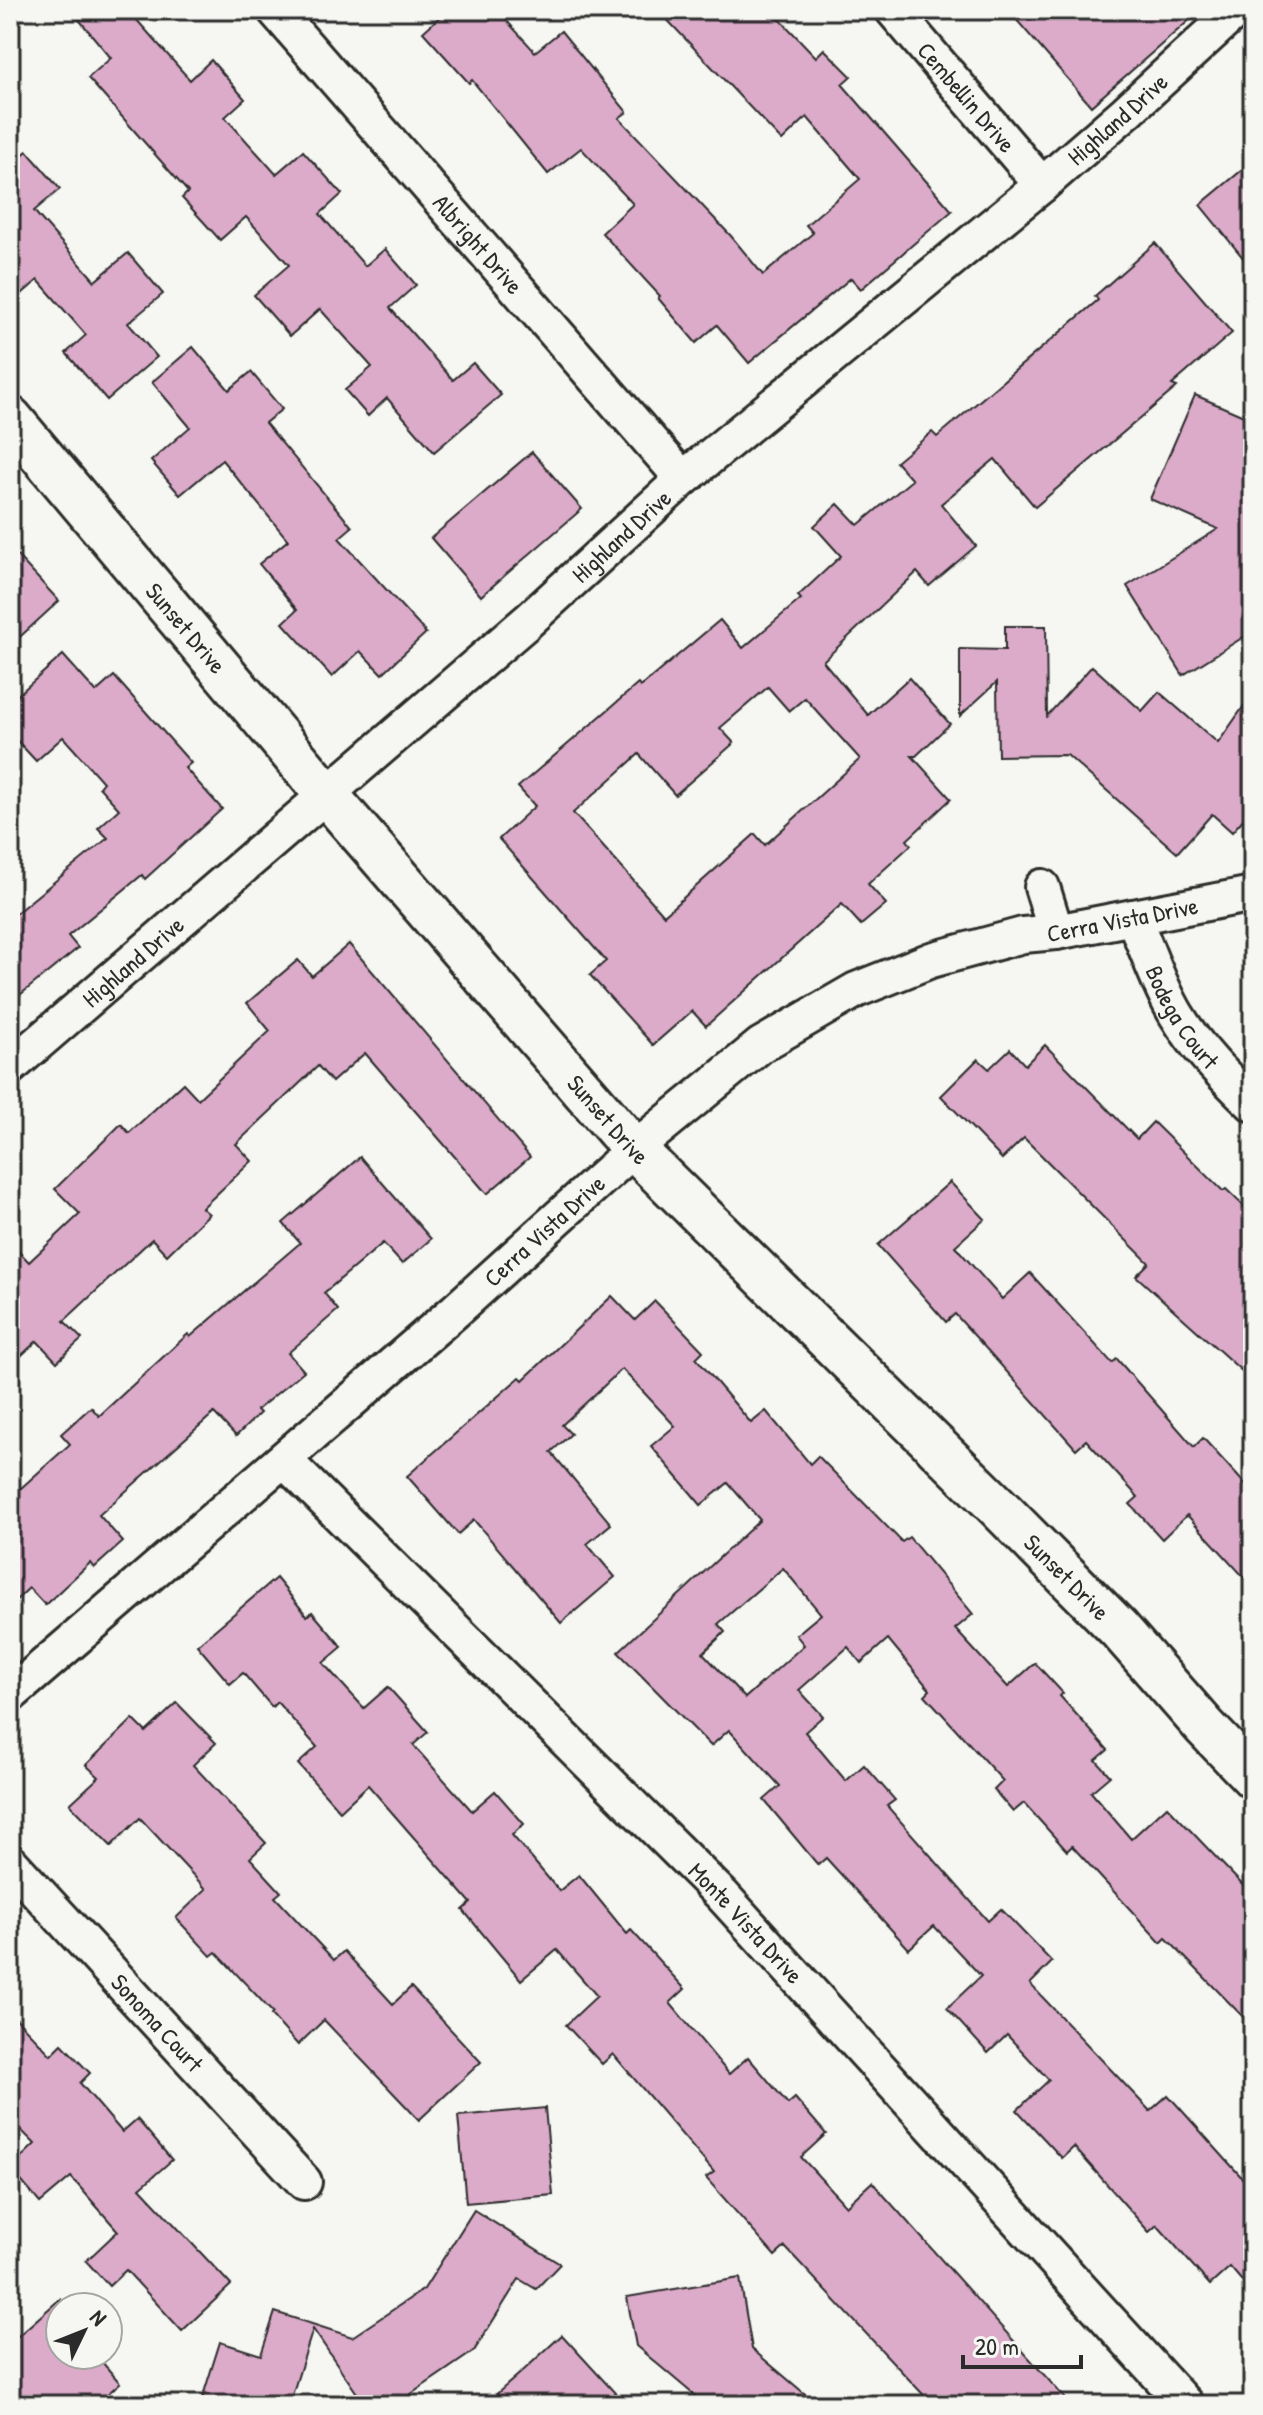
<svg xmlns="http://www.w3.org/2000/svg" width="1263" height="2415" font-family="'Patrick Hand',sans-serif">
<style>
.building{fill:#dcabca;stroke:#2b2b2b;stroke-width:2;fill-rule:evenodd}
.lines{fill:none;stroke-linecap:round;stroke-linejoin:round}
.minor-casing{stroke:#2b2b2b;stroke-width:40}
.tertiary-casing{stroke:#2b2b2b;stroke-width:48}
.minor{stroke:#f6f6f2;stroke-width:34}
.tertiary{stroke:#f6f6f2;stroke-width:42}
.labels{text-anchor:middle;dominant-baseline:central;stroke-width:6;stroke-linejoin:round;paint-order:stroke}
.street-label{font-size:24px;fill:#2b2b2b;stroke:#f6f6f2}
</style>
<rect width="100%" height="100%" fill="#f6f6f2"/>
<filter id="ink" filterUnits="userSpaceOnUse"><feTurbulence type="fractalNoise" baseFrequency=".0125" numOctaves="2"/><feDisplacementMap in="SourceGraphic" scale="16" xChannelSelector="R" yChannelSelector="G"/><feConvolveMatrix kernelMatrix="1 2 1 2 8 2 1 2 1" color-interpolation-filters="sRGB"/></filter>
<g filter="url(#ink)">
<g class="building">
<path d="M 71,10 L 128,10 L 190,80 L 211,60 L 245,99 L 225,117 L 276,174 L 303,151 L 342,194 L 320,214 L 365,266 L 385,249 L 416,285 L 390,308 L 453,380 L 473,363 L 501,395 L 434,452 L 387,398 L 368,416 L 345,390 L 372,367 L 320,309 L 290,336 L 254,295 L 289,265 L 246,217 L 220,240 L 182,198 L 188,192 L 88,78 L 111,58 Z"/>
<path d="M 447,10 L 497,10 L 535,52 L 561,31 L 627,112 L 619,118 L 731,236 L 763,275 L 813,233 L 806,225 L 860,179 L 807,117 L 782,141 L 658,10 L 771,10 L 816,57 L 824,49 L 851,76 L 842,84 L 952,211 L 861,289 L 851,278 L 749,363 L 717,325 L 696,343 L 658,298 L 660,296 L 602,233 L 633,204 L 581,148 L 548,174 L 472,80 L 469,83 L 423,32 Z"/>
<path d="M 1008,10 L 1201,10 L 1091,106 Z"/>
<path d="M 27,151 L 60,189 L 34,211 L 95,281 L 128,253 L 163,294 L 128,323 L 157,357 L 107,400 L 66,353 L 86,335 L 38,280 L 10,304 L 10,166 Z"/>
<path d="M 1253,161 L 1253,270 L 1200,205 Z"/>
<path d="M 1155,243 L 1232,333 L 1172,385 L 1177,387 L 1035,507 L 995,459 L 941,504 L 976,546 L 929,586 L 917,572 L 823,661 L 868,715 L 909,678 L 950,724 L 916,756 L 912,756 L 951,799 L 907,840 L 911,845 L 868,884 L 886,904 L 861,925 L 842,904 L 706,1026 L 692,1011 L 653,1045 L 590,975 L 606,961 L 499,839 L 535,806 L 518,787 L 638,684 L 640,687 L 720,620 L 743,648 L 801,599 L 798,596 L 841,556 L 814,526 L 838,504 L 858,525 L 912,480 L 896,462 L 932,432 L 937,437 L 1098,300 L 1095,296 ZM 768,687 L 789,711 L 805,698 L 860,759 L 765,845 L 755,834 L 664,915 L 573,813 L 639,754 L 675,795 L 734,743 L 720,728 Z"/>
<path d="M 193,347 L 229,390 L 251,372 L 282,409 L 265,423 L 352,527 L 339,538 L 426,633 L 382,674 L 360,651 L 332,677 L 283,623 L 297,610 L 259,564 L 288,540 L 222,460 L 180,495 L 151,461 L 190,427 L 152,382 Z"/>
<path d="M 1195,395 L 1253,420 L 1253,631 L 1183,675 L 1127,586 L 1218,529 L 1150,499 Z"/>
<path d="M 532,452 L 582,509 L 481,596 L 431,538 Z"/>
<path d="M 10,548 L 59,601 L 10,646 Z"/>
<path d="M 1005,626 L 1046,626 L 1047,716 L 1092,666 L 1142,711 L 1159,692 L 1218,743 L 1253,693 L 1253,808 L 1232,832 L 1212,814 L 1177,853 L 1067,755 L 998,756 L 997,682 L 960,716 L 960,649 L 1005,650 Z"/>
<path d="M 63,655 L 96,692 L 114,676 L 191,763 L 185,768 L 222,809 L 145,879 L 142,875 L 68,936 L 78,948 L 10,1003 L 10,918 L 108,838 L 98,828 L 119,809 L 99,787 L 103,782 L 63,737 L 36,761 L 10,733 L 10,702 Z"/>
<path d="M 349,944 L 530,1157 L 487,1194 L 365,1053 L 332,1082 L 318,1066 L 236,1144 L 252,1161 L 202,1208 L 209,1214 L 167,1255 L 152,1239 L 64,1321 L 82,1339 L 57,1362 L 37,1341 L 10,1366 L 10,1242 L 29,1262 L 80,1214 L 55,1189 L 121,1124 L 129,1133 L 183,1083 L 198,1099 L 270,1031 L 247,1003 L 298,960 L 312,976 Z"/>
<path d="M 1045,1045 L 1137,1139 L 1153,1122 L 1223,1191 L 1226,1189 L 1253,1215 L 1253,1381 L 1136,1276 L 1149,1263 L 1024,1138 L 1002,1159 L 941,1096 L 978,1059 L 989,1069 L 1010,1049 L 1025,1065 Z"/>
<path d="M 360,1157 L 431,1239 L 402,1264 L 383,1243 L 324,1293 L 338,1310 L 288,1353 L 304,1371 L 257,1410 L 260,1413 L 236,1436 L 214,1413 L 99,1515 L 123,1542 L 94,1568 L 90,1563 L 45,1605 L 29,1588 L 10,1606 L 10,1498 L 70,1444 L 61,1434 L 91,1407 L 99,1416 L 188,1334 L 190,1337 L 300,1243 L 283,1223 Z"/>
<path d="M 950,1182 L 985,1219 L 955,1246 L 1002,1299 L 1030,1273 L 1112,1363 L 1117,1359 L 1194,1447 L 1203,1438 L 1253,1493 L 1253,1587 L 1187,1515 L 1162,1539 L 1130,1504 L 1138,1497 L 1086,1440 L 1076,1449 L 955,1314 L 946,1322 L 878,1245 Z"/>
<path d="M 612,1296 L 635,1320 L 655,1301 L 703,1351 L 696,1358 L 751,1423 L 766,1411 L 810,1464 L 818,1456 L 902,1542 L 909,1537 L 973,1614 L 955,1629 L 1008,1687 L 1035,1663 L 1063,1693 L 1060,1696 L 1108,1750 L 1096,1760 L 1110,1776 L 1091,1792 L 1131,1839 L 1167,1806 L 1253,1896 L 1253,2027 L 1166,1938 L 1161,1943 L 1072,1846 L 1067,1851 L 1024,1803 L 1013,1812 L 994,1790 L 1003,1781 L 925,1695 L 930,1690 L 888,1639 L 861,1663 L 848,1647 L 799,1690 L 823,1716 L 805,1732 L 846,1781 L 864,1765 L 895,1800 L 887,1806 L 988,1921 L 1001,1909 L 1052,1962 L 1030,1984 L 1150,2111 L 1168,2095 L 1253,2190 L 1253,2294 L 1230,2267 L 1210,2285 L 1157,2225 L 1149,2232 L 1074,2147 L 1062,2158 L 1017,2110 L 1049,2080 L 1007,2035 L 988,2053 L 947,2008 L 981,1976 L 934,1926 L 909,1949 L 826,1858 L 818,1865 L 764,1800 L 780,1786 L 729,1730 L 711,1746 L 618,1652 L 760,1520 L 728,1483 L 701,1505 L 651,1446 L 675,1426 L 622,1369 L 562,1425 L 571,1434 L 551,1452 L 611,1524 L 587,1544 L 615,1577 L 561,1623 L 474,1520 L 458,1534 L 407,1476 L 520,1377 L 523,1380 ZM 783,1568 L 821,1614 L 796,1635 L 804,1645 L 745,1698 L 703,1653 L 725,1632 L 718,1624 Z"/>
<path d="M 276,1578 L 307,1616 L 312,1612 L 342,1647 L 323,1663 L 364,1708 L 388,1687 L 428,1732 L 413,1745 L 472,1811 L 495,1791 L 524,1824 L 512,1835 L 559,1891 L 579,1875 L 627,1934 L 631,1930 L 685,1989 L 670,2003 L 729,2074 L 748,2057 L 788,2104 L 795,2098 L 826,2134 L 801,2157 L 846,2206 L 872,2182 L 1071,2405 L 933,2405 L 785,2247 L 775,2256 L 706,2178 L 714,2172 L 613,2054 L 602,2064 L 566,2025 L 597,1996 L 557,1950 L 521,1980 L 463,1910 L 471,1903 L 368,1785 L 340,1811 L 298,1764 L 317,1747 L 277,1702 L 272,1707 L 243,1673 L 230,1684 L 197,1645 Z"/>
<path d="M 177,1703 L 216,1743 L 193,1765 L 266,1843 L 250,1858 L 281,1892 L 275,1897 L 334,1960 L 344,1951 L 393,2004 L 411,1987 L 481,2062 L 419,2120 L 324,2020 L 298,2045 L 271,2015 L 273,2013 L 216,1952 L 211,1956 L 176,1918 L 206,1889 L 140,1818 L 111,1846 L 70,1804 L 99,1777 L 86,1765 L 133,1719 L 146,1732 Z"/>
<path d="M 10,2012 L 51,2055 L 62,2044 L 90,2073 L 80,2083 L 122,2132 L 137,2119 L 172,2160 L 140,2188 L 231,2285 L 182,2331 L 126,2270 L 109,2286 L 86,2261 L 118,2231 L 71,2177 L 40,2203 L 10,2168 L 35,2144 L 10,2119 Z"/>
<path d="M 545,2108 L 553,2195 L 466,2203 L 458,2116 Z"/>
<path d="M 474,2210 L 560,2264 L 536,2289 L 519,2279 L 474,2351 L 395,2405 L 365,2405 L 313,2329 L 289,2405 L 221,2405 L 202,2399 L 220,2342 L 261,2355 L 275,2312 L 352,2337 L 424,2289 Z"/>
<path d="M 740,2278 L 752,2349 L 818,2405 L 706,2405 L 636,2346 L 627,2297 Z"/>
<path d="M 60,2299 L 60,2355 L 96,2355 L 120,2383 L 95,2405 L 10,2405 L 10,2343 Z"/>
<path d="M 562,2335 L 626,2405 L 484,2405 L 525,2369 Z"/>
</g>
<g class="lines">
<g class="minor-casing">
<g id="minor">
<path id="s1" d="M 275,10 L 683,479"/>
<path id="s2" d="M 893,10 L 1042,185"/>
<path d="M 1042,887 L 1056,932"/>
<path id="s3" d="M 1133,917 C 1147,948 1158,984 1176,1014 C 1197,1049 1224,1076 1253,1104"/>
<path id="s4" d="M 10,1067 L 528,621 L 683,479 L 1042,185 L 1126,112 L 1237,10"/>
<path id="s5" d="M 284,1460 L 722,1895 L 1186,2405"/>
<path id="s6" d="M 10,1695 L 455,1311 L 634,1149 L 761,1045 L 856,990 L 931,960 L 1023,935 L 1056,932 L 1253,894"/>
<path id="s7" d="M 10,1862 L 304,2182"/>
</g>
</g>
<g class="tertiary-casing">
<g id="tertiary">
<path id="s8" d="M 10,418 L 327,795 L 634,1149 L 998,1507 L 1119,1629 L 1205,1727 L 1253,1777"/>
</g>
</g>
<use href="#minor" class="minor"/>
<use href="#tertiary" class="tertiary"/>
</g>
</g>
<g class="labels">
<g class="street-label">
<text stroke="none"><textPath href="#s2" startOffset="114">Cembellin Drive</textPath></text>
<text stroke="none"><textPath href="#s4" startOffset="1458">Highland Drive</textPath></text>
<text stroke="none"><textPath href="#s1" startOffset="310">Albright Drive</textPath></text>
<text stroke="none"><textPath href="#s4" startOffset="810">Highland Drive</textPath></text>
<text stroke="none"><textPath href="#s8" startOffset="274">Sunset Drive</textPath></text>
<text stroke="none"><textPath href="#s6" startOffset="1380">Cerra Vista Drive</textPath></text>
<text stroke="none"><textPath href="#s4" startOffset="162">Highland Drive</textPath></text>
<text stroke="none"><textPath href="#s3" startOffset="112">Bodega Court</textPath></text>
<text stroke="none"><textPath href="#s8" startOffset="922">Sunset Drive</textPath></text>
<text stroke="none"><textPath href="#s6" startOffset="708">Cerra Vista Drive</textPath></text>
<text stroke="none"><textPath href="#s8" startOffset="1570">Sunset Drive</textPath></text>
<text stroke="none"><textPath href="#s5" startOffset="654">Monte Vista Drive</textPath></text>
<text stroke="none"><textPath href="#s7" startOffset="218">Sonoma Court</textPath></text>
</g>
</g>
<rect width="1263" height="2415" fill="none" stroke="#f6f6f2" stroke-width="40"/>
<rect x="20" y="20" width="1223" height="2375" fill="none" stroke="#2b2b2b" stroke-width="3" filter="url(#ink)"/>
<g transform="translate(84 2331) rotate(47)"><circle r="38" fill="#f6f6f2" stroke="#a5a5a2" stroke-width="2"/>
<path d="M0-6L14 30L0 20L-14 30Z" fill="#2b2b2b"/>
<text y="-12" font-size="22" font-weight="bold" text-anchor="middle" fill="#2b2b2b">N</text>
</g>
<path d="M963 2355v12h118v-12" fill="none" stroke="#2b2b2b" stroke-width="4"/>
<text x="975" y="2355" font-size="24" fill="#2b2b2b" stroke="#f6f6f2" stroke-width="6" paint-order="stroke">20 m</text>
</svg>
